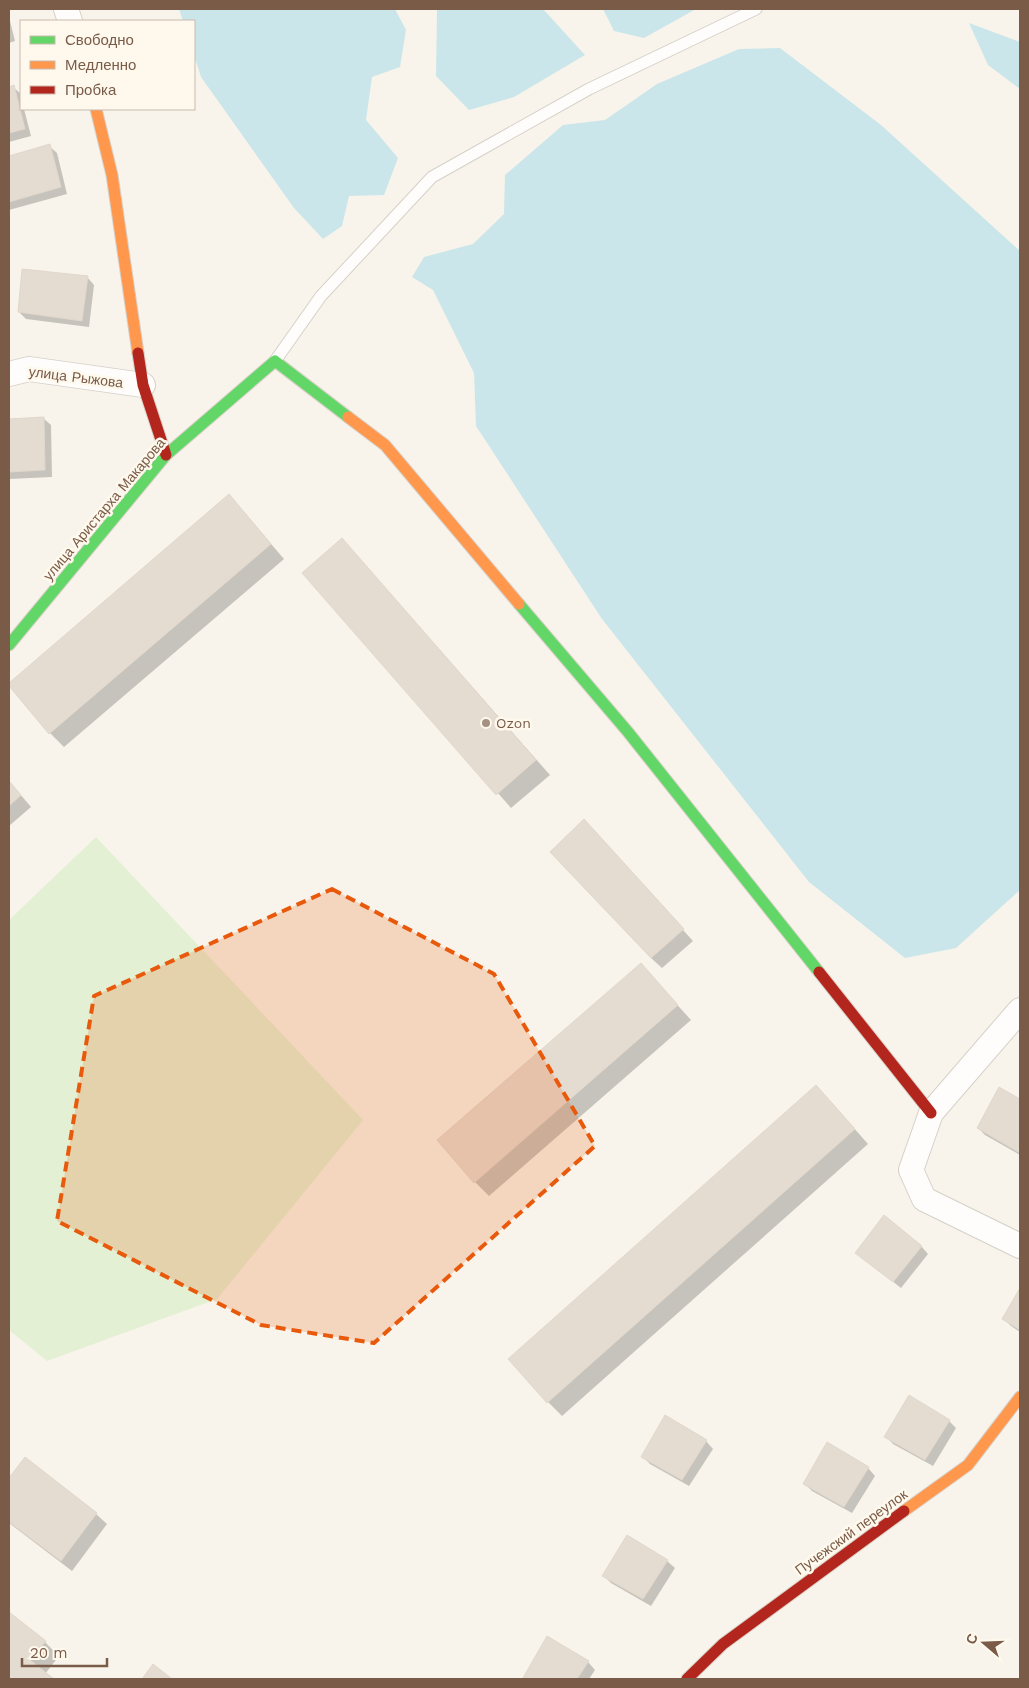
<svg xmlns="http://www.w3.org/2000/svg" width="1029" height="1688" font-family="'Work Sans',sans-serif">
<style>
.green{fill:#e3f0d4}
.water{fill:#cae6ea}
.shadow{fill:#0003}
.building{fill:#e5dcd1;stroke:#e1d7cc}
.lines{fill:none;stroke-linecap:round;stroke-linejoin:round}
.lane-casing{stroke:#d6d0c8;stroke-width:13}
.street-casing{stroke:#d6d0c8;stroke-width:26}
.fast-casing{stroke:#d8d0c7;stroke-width:13}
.slow-casing{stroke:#d8d0c7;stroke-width:13}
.jam-casing{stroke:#d8d0c7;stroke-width:13}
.lane{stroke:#fefdfc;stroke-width:11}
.street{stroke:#fefdfc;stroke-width:24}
.fast{stroke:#63d668;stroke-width:11}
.slow{stroke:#ff974d;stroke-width:11}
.jam{stroke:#b3261e;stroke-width:11}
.marked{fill:#e8590c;fill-opacity:0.2;stroke:#e8590c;stroke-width:4;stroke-dasharray:10 6;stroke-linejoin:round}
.poi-dot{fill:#a59181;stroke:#fff9ed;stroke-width:2}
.labels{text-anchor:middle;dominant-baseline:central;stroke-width:5;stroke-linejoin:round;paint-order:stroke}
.street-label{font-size:14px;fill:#795b48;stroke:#fff9ed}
.poi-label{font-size:14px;fill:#795b48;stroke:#fff9ed;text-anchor:start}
</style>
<rect width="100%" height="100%" fill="#f8f4eb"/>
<path class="green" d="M 96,837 L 363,1120 L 217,1299 L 47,1361 L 9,1330 L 9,920 Z"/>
<g class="water">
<path d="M 179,9 L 395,9 L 406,30 L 400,67 L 372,77 L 366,120 L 398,158 L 384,195 L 349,196 L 342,226 L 323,239 L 294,208 L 201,77 L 194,55 L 194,21 L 183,21 Z"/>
<path d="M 437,9 L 543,9 L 585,55 L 514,97 L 469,110 L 436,76 Z"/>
<path d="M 603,9 L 696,9 L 644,38 L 614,31 Z"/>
<path d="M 969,23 L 1020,42 L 1020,89 L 988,65 Z"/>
<path d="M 780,48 L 881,125 L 1020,251 L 1020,890 L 956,948 L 905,958 L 809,882 L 602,619 L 476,426 L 474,373 L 433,290 L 412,277 L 424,257 L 473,244 L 504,214 L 505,175 L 563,125 L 605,120 L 657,84 L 739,49 Z"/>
</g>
<g class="shadow">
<path d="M 9,17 L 15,41 L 9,43 Z"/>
<path d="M 13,87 L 21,94 L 21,109 L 24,109 L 31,136 L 9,142 L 9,88 Z"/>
<path d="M 49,146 L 57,153 L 67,194 L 9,210 L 9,157 Z"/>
<path d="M 87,277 L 94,285 L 89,327 L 26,319 L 19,312 Z"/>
<path d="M 43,418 L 51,425 L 52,477 L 9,479 L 9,420 Z"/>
<path d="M 242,510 L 284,559 L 64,747 L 50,733 Z"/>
<path d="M 342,540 L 550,775 L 511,808 L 304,573 Z"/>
<path d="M 9,781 L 31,807 L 9,826 Z"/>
<path d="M 594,832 L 693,941 L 662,968 L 651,958 Z"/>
<path d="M 641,965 L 691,1020 L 489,1196 L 475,1182 Z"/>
<path d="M 1000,1089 L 1020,1101 L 1020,1155 L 985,1135 L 978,1128 Z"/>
<path d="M 830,1101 L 868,1144 L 562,1416 L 548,1402 Z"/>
<path d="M 921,1246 L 928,1254 L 901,1288 L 856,1253 Z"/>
<path d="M 1020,1291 L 1020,1332 L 1011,1326 L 1004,1319 Z"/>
<path d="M 909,1397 L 949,1421 L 956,1428 L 933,1466 L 893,1444 L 886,1436 Z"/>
<path d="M 666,1417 L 706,1441 L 713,1449 L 689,1486 L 650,1464 L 643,1457 Z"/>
<path d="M 25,1459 L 96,1514 L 107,1524 L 72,1571 L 9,1523 L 9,1480 Z"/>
<path d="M 868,1468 L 875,1476 L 852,1513 L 812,1491 L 805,1484 Z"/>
<path d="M 627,1536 L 667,1561 L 675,1568 L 651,1606 L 611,1583 L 604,1576 Z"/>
<path d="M 9,1613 L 45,1642 L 59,1656 L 45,1674 L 52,1679 L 9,1679 Z"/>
<path d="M 588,1662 L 595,1670 L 589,1679 L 526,1679 L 524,1678 Z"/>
</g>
<g class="building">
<path d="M 14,85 L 25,129 L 9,133 L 9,87 Z"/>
<path d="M 50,144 L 61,187 L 9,202 L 9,156 Z"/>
<path d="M 22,269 L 88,276 L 82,321 L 18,312 Z"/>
<path d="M 44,417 L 45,470 L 9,472 L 9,419 Z"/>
<path d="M 229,494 L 271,544 L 49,734 L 9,686 L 9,683 Z"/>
<path d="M 342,538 L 536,760 L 496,795 L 302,573 Z"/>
<path d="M 9,781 L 21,795 L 9,806 Z"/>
<path d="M 584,819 L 684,929 L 651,958 L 550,852 Z"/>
<path d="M 641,963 L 678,1005 L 474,1183 L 437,1140 Z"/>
<path d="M 816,1085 L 855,1129 L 547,1403 L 508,1359 Z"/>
<path d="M 999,1087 L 1020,1099 L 1020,1153 L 977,1128 Z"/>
<path d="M 884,1215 L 922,1246 L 893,1282 L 855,1253 Z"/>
<path d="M 1020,1288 L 1020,1330 L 1002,1319 Z"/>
<path d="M 909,1395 L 950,1420 L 925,1460 L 884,1437 Z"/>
<path d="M 665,1415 L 707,1440 L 682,1480 L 641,1457 Z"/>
<path d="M 827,1442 L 869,1467 L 844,1507 L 803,1484 Z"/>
<path d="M 25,1457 L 97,1513 L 61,1561 L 9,1522 L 9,1478 Z"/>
<path d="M 627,1535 L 668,1560 L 643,1599 L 602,1576 Z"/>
<path d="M 9,1612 L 46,1641 L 30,1660 L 54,1679 L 9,1679 Z"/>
<path d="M 547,1636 L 589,1661 L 577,1679 L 525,1679 L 523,1678 Z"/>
<path d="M 153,1664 L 172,1679 L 142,1679 Z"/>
</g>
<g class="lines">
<g class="lane-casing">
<path id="lane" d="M 275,361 L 321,296 L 432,177 L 589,89 L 756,9"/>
</g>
<g class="street-casing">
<g id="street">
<path d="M 66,9 L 70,21"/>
<path d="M 9,374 L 29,369 L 143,385"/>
<path d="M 1020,1010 L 931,1113 L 911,1170 L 924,1199 L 1020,1246"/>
</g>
</g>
<g class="fast-casing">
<g id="fast">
<path d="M 519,604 L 628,732 L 819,972"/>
<path d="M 9,645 L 166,455 L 275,361 L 348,417"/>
</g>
</g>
<g class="slow-casing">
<g id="slow">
<path d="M 96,109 L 112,175 L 138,353"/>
<path d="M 348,417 L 385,445 L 519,604"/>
<path d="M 904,1511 L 968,1465 L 1020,1397"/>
</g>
</g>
<g class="jam-casing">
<g id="jam">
<path d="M 138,353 L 143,385 L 166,455"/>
<path d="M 819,972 L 931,1113"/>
<path d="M 687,1679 L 723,1644 L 904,1511"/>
</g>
</g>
<use href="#lane" class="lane"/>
<use href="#street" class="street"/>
<use href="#fast" class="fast"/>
<use href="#slow" class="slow"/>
<use href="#jam" class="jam"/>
</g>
<path class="marked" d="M 332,889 L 494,974 L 595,1146 L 374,1343 L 261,1325 L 57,1221 L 94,996 Z"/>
<circle class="poi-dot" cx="486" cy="723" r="5"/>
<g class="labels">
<g class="street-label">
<text transform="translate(76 377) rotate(7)">улица Рыжова</text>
<text transform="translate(104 509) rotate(-50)">улица Аристарха Макарова</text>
<text transform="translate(851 1532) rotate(-36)">Пучежский переулок</text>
</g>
<g class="poi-label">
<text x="496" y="723">Ozon</text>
</g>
</g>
<rect width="1029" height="1688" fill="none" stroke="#795b48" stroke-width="20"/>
<rect x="20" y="20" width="175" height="90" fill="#fff9ed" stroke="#c9baab"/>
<rect x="30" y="36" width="25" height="8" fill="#63d668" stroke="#c9baab"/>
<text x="65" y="45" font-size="15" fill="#795b48">Свободно</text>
<rect x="30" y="61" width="25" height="8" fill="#ff974d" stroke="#c9baab"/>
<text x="65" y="70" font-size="15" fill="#795b48">Медленно</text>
<rect x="30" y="86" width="25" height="8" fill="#b3261e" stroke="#c9baab"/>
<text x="65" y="95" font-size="15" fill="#795b48">Пробка</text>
<g transform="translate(984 1643) rotate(289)" stroke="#fff9ed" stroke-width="4" paint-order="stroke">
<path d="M0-4L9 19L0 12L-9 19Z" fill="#795b48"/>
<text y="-8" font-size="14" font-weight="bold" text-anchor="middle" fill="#795b48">С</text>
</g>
<path d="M22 1658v8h85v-8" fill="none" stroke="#795b48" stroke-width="2.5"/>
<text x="30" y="1658" font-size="15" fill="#795b48" stroke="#fff9ed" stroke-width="4" paint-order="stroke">20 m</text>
</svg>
